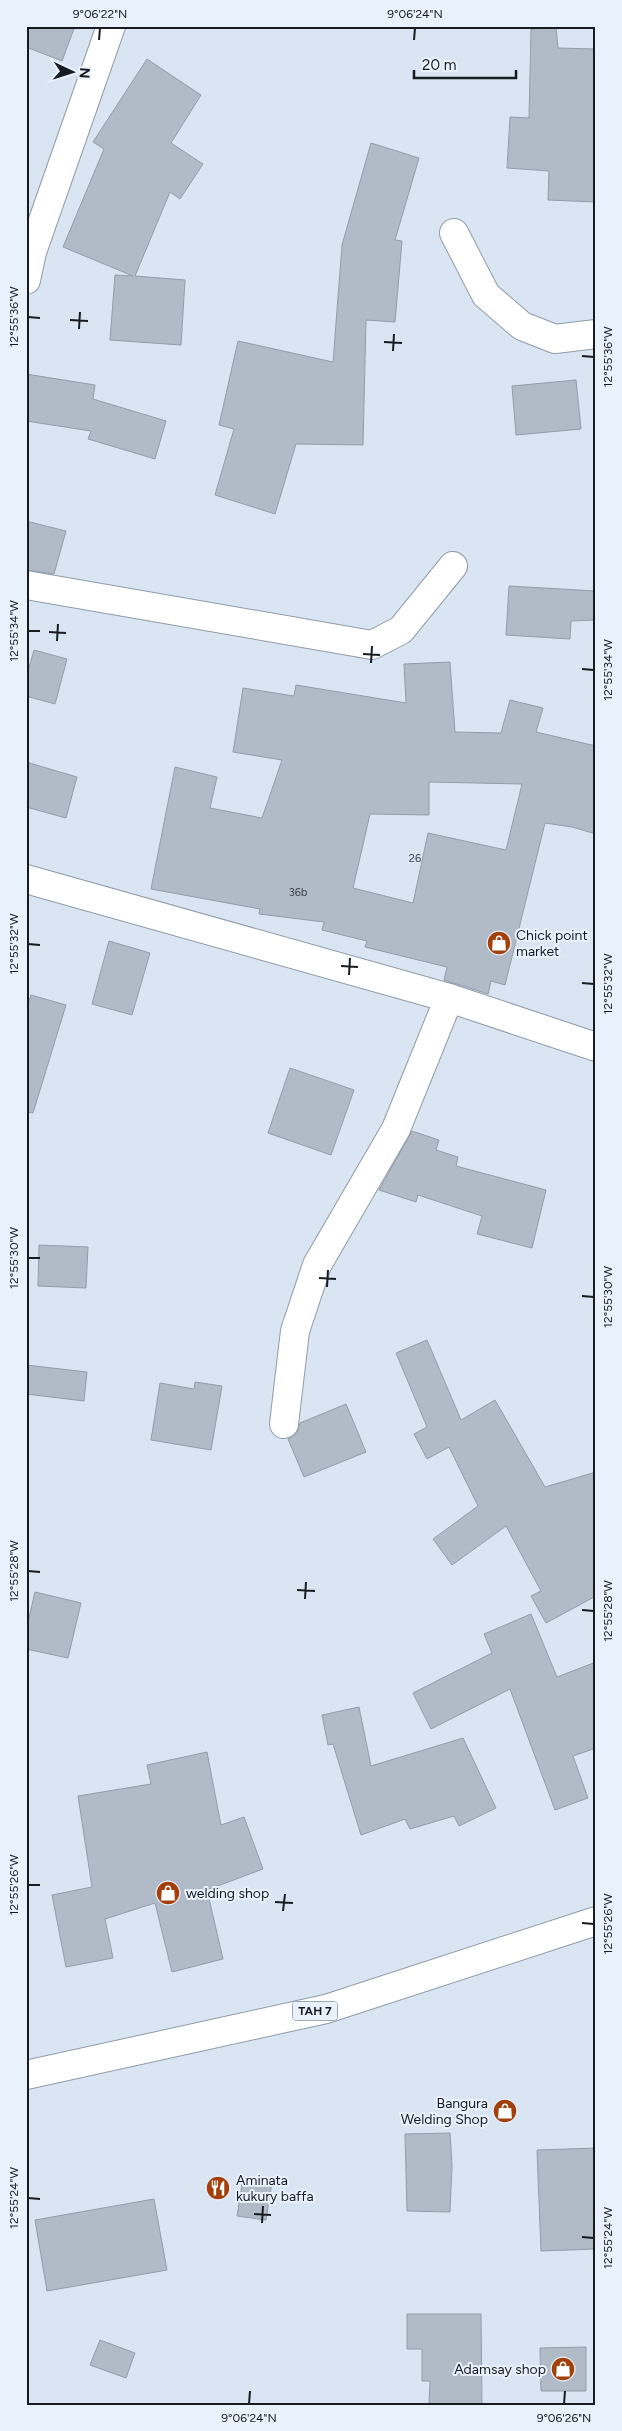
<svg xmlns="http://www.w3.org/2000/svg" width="622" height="2431" font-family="Figtree,sans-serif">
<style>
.building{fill:#b1bbc8;stroke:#939da9;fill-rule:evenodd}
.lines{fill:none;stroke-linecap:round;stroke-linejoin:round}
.street-casing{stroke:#919ba7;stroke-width:30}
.highway-casing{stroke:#919ba7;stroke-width:30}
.street{stroke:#fff;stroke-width:28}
.highway{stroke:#fff;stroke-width:28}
.ticks{fill:none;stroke:#181c21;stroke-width:2}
.labels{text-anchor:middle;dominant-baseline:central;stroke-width:4;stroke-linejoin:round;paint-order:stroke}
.number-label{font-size:11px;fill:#3e444b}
.shield{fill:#e9f2fc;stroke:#575c63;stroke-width:1}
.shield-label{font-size:12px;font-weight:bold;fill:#181c21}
.poi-label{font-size:14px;fill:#181c21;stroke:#e9f2fc;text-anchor:start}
.neatline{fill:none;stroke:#181c21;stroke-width:2}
.ticks-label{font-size:12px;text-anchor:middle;fill:#181c21}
</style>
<rect width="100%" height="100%" fill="#d9e5f2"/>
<g class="building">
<path d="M 26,26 L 75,26 L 62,61 L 26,47 Z"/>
<path d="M 556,28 L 558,48 L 596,49 L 596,202 L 548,200 L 549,171 L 507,168 L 510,117 L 529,118 L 531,29 Z"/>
<path d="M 147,59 L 201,95 L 171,143 L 203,164 L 180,199 L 170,192 L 135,276 L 185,280 L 181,345 L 110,340 L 115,275 L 133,276 L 63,247 L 104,149 L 93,142 Z"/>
<path d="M 371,143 L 419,158 L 395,240 L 402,241 L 395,322 L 366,320 L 363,445 L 296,444 L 275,514 L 215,495 L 234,429 L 219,425 L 238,341 L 333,362 L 342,245 Z"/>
<path d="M 26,374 L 95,385 L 93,399 L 166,421 L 155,459 L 88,439 L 91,431 L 26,421 Z"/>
<path d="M 576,380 L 581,429 L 516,435 L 512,386 Z"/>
<path d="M 26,521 L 66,531 L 54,574 L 26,570 Z"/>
<path d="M 509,586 L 596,591 L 596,620 L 571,621 L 570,639 L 506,635 Z"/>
<path d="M 34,650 L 67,659 L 55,704 L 26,696 L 26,678 Z"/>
<path d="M 450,662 L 455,732 L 501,733 L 510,700 L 543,708 L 536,732 L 596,746 L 596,834 L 572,827 L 545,823 L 505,985 L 491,981 L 488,994 L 444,980 L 447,967 L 365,947 L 367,941 L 322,930 L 324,922 L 259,914 L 260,909 L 151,889 L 175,767 L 217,777 L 210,808 L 262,818 L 282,760 L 233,752 L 243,688 L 294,696 L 296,685 L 406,703 L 404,664 ZM 429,782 L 522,784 L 506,850 L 428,833 L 413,903 L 353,888 L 370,814 L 429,815 Z"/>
<path d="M 26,762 L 77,777 L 66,818 L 26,807 Z"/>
<path d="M 109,941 L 150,953 L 132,1015 L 92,1004 Z"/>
<path d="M 31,995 L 66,1005 L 33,1113 L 26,1112 L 26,1010 Z"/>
<path d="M 290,1068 L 354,1090 L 331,1155 L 268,1133 Z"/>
<path d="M 412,1131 L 439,1140 L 436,1150 L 458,1157 L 456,1166 L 546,1190 L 532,1248 L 477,1234 L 482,1216 L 418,1195 L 416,1202 L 379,1190 Z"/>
<path d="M 39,1245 L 88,1247 L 86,1288 L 38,1286 Z"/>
<path d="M 427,1340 L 461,1420 L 495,1400 L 545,1487 L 596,1472 L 596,1596 L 546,1623 L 531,1596 L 541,1591 L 506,1526 L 452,1565 L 433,1539 L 478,1506 L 449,1447 L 427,1459 L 414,1434 L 427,1427 L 396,1353 Z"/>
<path d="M 26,1365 L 87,1372 L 84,1401 L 26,1394 Z"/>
<path d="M 195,1382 L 222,1386 L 211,1450 L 151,1440 L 160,1383 L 194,1389 Z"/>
<path d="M 346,1404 L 366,1452 L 304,1477 L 288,1439 L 297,1433 L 300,1423 Z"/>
<path d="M 35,1592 L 81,1603 L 68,1658 L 26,1649 L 26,1630 Z"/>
<path d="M 531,1614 L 557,1677 L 596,1662 L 596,1748 L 573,1756 L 588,1798 L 555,1810 L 510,1689 L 431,1729 L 413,1693 L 492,1653 L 484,1634 Z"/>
<path d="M 359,1707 L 371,1766 L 463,1738 L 496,1808 L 459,1826 L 454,1816 L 410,1829 L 405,1819 L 361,1835 L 333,1744 L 328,1745 L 322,1715 Z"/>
<path d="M 207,1752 L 221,1825 L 244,1817 L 263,1869 L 207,1890 L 223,1959 L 172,1972 L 155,1903 L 105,1919 L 113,1958 L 66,1967 L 52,1895 L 92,1887 L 78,1796 L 151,1784 L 147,1765 Z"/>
<path d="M 450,2133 L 452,2165 L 450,2212 L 407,2211 L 405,2134 Z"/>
<path d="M 596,2148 L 596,2249 L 541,2251 L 537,2150 Z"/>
<path d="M 243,2178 L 272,2182 L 266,2220 L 237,2216 Z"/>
<path d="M 154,2199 L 167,2270 L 47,2291 L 35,2220 Z"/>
<path d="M 407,2314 L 481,2314 L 482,2405 L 429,2405 L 430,2381 L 422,2381 L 422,2349 L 407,2349 Z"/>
<path d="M 100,2340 L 135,2353 L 126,2378 L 90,2365 Z"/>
<path d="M 586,2347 L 586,2391 L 541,2391 L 540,2348 Z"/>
</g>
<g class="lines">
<g class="street-casing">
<g id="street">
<path d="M 454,233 L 486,295 L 522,326 L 555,339 L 596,334"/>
<path d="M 26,280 L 32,252 L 111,26"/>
<path d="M 26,585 L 372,645 L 401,630 L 453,566"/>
<path d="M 26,879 L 449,998 L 596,1047"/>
<path d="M 284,1424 L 295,1331 L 317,1265 L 396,1129 L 449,998"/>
</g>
</g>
<g class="highway-casing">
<path id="highway" d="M 26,2075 L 326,2009 L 596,1921"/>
</g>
<use href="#street" class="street"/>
<use href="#highway" class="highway"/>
</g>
<path class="ticks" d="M 99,40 L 100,28M 414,40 L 415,28M 28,317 L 40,318M 70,320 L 88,321M 79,329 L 80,312M 384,342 L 402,343M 393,351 L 394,334M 582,356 L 594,357M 28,631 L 40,631M 49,632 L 66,633M 57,641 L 58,624M 363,654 L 380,655M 371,663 L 372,646M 582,669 L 594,670M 28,944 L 40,945M 341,966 L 358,967M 349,975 L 350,958M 582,983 L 594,984M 28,1258 L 40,1258M 319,1278 L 336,1279M 327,1287 L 328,1270M 582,1296 L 594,1297M 28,1571 L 40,1572M 297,1590 L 315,1591M 305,1599 L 306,1582M 582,1610 L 594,1611M 28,1885 L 40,1885M 275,1902 L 293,1903M 283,1911 L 285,1894M 582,1923 L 594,1924M 28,2198 L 40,2199M 254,2214 L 271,2215M 262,2223 L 263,2206M 582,2237 L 594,2238M 249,2404 L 250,2391M 564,2404 L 565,2391"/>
<defs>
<g id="shop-disc" transform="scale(1.25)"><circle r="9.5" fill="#a33f09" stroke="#e9f2fc"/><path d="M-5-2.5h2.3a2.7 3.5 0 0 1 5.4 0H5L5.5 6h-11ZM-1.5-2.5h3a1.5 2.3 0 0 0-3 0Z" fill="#fff"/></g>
<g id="restaurant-disc" transform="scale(1.25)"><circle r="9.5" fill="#a33f09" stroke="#e9f2fc"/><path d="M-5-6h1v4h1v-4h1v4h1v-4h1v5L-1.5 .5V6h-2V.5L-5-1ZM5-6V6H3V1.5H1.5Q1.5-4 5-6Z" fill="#fff"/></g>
</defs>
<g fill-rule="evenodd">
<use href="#shop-disc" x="499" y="943"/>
<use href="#shop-disc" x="168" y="1893"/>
<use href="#shop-disc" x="505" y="2111"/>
<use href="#restaurant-disc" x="218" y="2188"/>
<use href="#shop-disc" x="563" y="2369"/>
</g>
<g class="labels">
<g class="number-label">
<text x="415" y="858">26</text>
<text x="298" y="892">36b</text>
</g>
<rect class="shield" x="292.5" y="2001.5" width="45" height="19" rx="4"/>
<g class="shield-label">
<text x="315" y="2011">TAH 7</text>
</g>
<g class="poi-label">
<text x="516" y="935">Chick point<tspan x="516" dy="16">market</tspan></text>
<text x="186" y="1893">welding shop</text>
<text x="488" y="2103" text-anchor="end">Bangura<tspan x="488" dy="16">Welding Shop</tspan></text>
<text x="236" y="2180">Aminata<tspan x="236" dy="16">kukury baffa</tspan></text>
<text x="546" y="2369" text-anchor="end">Adamsay shop</text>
</g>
</g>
<rect width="622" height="2431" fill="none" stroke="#e9f2fc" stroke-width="55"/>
<g transform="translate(72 72) rotate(94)" stroke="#e9f2fc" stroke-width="4" paint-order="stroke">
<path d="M0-4L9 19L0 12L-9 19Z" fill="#181c21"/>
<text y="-8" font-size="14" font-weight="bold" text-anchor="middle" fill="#181c21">N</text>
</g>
<path d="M414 70v8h102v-8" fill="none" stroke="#181c21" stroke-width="2.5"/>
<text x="422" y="70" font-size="15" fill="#181c21" stroke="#e9f2fc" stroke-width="4" paint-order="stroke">20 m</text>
<rect x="28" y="28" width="566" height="2376" class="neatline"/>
<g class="ticks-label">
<text x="100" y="18">9°06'22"N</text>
<text x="415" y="18">9°06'24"N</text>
<text transform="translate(14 317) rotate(-90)" y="4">12°55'36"W</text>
<text transform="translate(608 357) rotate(-90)" y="4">12°55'36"W</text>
<text transform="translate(14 631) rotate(-90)" y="4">12°55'34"W</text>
<text transform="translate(608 670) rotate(-90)" y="4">12°55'34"W</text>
<text transform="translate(14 944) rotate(-90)" y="4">12°55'32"W</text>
<text transform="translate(608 984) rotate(-90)" y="4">12°55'32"W</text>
<text transform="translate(14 1258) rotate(-90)" y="4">12°55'30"W</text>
<text transform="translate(608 1297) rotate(-90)" y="4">12°55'30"W</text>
<text transform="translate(14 1571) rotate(-90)" y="4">12°55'28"W</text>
<text transform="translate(608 1611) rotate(-90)" y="4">12°55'28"W</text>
<text transform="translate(14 1885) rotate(-90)" y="4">12°55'26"W</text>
<text transform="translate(608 1924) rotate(-90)" y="4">12°55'26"W</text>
<text transform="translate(14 2198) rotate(-90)" y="4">12°55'24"W</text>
<text transform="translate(608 2238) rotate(-90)" y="4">12°55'24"W</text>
<text x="249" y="2422">9°06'24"N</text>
<text x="564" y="2422">9°06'26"N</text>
</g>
</svg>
